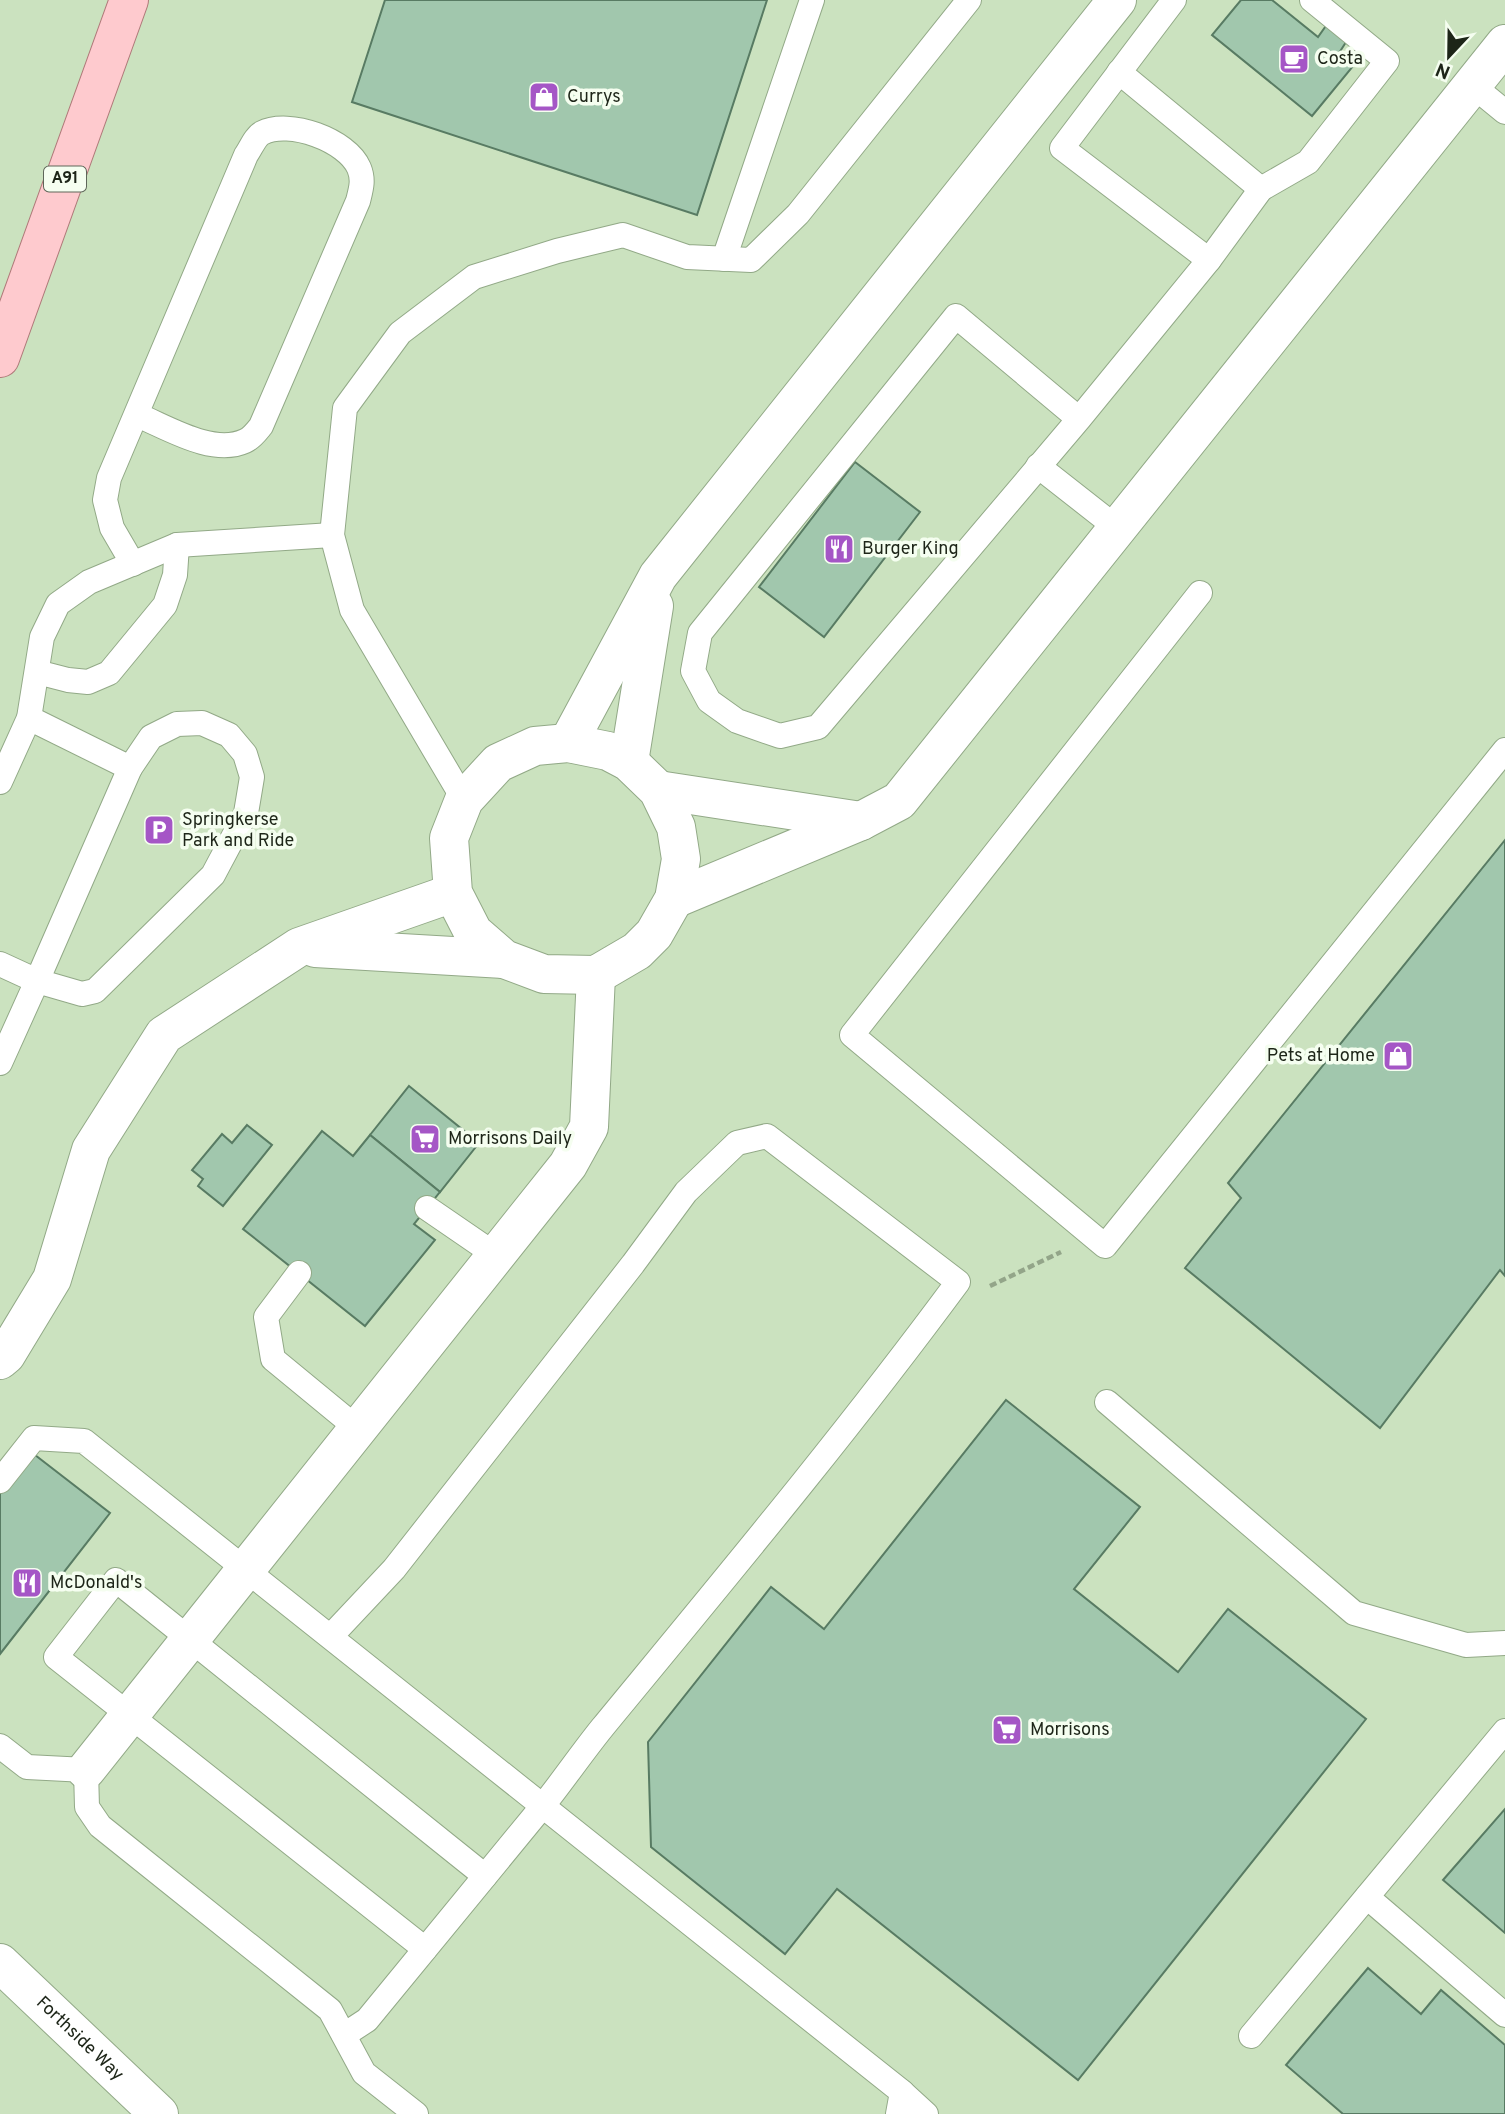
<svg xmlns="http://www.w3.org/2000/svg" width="1505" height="2114" font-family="Overpass,sans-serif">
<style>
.building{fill:#a1c7ad;stroke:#587b63;stroke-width:2}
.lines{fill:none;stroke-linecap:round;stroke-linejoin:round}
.service-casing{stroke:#92a987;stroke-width:26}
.minor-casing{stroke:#92a987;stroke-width:40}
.tertiary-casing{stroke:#92a987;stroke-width:40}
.primary-casing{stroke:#af7979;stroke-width:40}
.path{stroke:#93a589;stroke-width:4.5;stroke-dasharray:7 3.5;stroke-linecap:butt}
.service{stroke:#fff;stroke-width:24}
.minor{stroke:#fff;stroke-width:38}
.tertiary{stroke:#fff;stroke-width:38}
.primary{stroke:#fecace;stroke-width:38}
.labels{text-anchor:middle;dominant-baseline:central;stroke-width:7;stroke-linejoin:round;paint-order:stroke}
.shield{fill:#f5fef0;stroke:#5e6659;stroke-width:2}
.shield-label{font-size:16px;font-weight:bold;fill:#1d2518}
.poi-label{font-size:18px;fill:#1d2518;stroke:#f5fef0;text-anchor:start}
.street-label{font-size:18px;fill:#1d2518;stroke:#f5fef0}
</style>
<rect width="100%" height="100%" fill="#cbe2bf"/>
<g class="building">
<path d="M 385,0 L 767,0 L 697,215 L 352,102 Z"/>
<path d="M 1241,0 L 1272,0 L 1318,37 L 1328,23 L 1348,39 L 1339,53 L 1354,65 L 1312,116 L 1212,35 Z"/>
<path d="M 855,462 L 920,512 L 824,637 L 759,587 Z"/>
<path d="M 1505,840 L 1505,1276 L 1500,1270 L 1380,1428 L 1185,1268 L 1241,1198 L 1228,1183 Z"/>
<path d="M 409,1086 L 479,1143 L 440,1192 L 370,1135 Z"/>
<path d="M 247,1125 L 272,1145 L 223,1206 L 198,1186 L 203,1179 L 192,1170 L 222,1134 L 232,1143 Z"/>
<path d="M 322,1131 L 353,1156 L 370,1135 L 440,1192 L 414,1224 L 435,1240 L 365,1326 L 243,1229 Z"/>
<path d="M 1006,1400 L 1140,1507 L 1074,1589 L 1178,1672 L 1228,1609 L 1366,1719 L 1078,2080 L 837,1889 L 785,1954 L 651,1847 L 648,1742 L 771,1587 L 824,1629 Z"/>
<path d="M 26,1448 L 110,1513 L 0,1654 L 0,1481 Z"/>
<path d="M 1505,1809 L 1505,1933 L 1443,1880 Z"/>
<path d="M 1368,1968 L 1421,2014 L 1441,1990 L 1505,2045 L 1505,2114 L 1343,2114 L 1286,2065 Z"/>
</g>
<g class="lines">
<g class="service-casing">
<g id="service">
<path d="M 1119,72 L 1261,189"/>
<path d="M 1472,85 L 1505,112"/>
<path d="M 724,259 L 812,0"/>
<path d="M 1209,260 L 1261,189 L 1308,162 L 1387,61 L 1312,0"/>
<path d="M 1079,419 L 956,316 L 700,633 L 693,671 L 709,701 L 737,721 L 780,736 L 818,727 L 1079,419 L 1209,260 L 1062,148 L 1174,0"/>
<path d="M 1038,466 L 1117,528"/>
<path d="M 133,564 L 112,528 L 105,500 L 109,478 L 246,155 C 251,148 255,137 262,133 C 289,119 347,140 359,168 C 364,180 361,189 358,201 L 261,426 C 257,431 252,438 245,441 C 212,456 167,427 137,415"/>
<path d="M 1200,593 L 852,1035 L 1105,1246 L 1505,750"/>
<path d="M 37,672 L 68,680 L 88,682 L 109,673 L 165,605 L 175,575 L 177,545"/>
<path d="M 0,782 L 29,718 L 42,637 L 58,604 L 89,582 L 177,545 L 332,535"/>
<path d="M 464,800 L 352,610 L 332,535 L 345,408 L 400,333 L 474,277 L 557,251 L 623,235 L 687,257 L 751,260 L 798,214 L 969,0"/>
<path d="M 0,964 L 37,981 L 130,768"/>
<path d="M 0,1063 L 37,981 L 82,994 L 95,991 L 213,875 L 246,813 L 252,777 L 245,754 L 229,735 L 202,723 L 177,724 L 151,737 L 130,768 L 29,718"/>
<path d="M 427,1208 L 497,1256"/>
<path d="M 299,1273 L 266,1317 L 273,1359 L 358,1429"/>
<path d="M 1107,1402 L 1354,1613 L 1466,1645 L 1505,1643"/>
<path d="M 0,1481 L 34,1438 L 84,1441 L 902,2092 L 898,2114"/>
<path d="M 331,1636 L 394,1569 L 633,1264 L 686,1192 L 737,1143 L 767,1136 L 958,1282 C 845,1435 723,1581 602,1728 C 581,1754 562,1782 541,1808 C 483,1879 425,1950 367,2020 L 344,2035"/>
<path d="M 0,1746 L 27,1767 L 86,1770 L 87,1807 L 100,1826 L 330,2010 L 364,2073 L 416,2114"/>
<path d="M 1367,1897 L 1505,2015"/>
<path d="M 425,1949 L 56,1657 L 116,1580 L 485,1876"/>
<path d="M 1251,2036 L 1505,1731"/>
<path d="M 902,2092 L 926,2114"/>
</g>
</g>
<g class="minor-casing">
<g id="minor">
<path d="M 568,743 L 658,576 L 1117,0"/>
<path d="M 568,743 L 608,751 L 629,762 L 658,790 L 676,827 L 681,859 L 674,899 L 654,934 L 637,951 L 596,975 L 544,974 L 504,959 L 473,932 L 453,893 L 449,838 L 464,800 L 498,763 L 535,746 Z"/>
<path d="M 629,762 L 654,606"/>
<path d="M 658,790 L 861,821"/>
<path d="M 674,899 L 861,821 L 899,801 L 1505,44"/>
<path d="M 315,948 L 504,959"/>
<path d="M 0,1360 L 6,1355 L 52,1279 L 91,1150 L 164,1035 L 299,947 L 453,893"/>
<path d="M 86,1770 L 568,1165 L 589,1127 L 596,975"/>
</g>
</g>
<g class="tertiary-casing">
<g id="tertiary">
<path id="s1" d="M 0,1963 L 159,2114"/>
</g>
</g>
<g class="primary-casing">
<path id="primary" d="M 0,358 L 129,0"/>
</g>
<path class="path" d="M 990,1286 L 1061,1252"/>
<use href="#service" class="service"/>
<use href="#minor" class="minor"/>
<use href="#tertiary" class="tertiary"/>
<use href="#primary" class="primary"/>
</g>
<defs>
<g id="cafe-square" transform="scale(1.575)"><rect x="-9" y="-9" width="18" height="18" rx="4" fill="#a556c6" stroke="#f5fef0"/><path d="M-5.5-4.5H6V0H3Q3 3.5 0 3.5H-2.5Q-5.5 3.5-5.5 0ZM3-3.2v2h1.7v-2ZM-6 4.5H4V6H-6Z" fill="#fff"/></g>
<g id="shop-square" transform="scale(1.575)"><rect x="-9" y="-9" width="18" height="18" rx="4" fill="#a556c6" stroke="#f5fef0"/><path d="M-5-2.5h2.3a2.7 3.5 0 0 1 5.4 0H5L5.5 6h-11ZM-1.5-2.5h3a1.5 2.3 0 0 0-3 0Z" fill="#fff"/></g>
<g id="restaurant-square" transform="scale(1.575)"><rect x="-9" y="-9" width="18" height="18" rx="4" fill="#a556c6" stroke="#f5fef0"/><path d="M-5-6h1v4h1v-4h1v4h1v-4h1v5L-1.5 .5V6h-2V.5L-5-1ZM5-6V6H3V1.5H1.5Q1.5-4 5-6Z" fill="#fff"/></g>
<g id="parking-square" transform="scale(1.575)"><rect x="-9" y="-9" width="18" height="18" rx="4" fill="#a556c6" stroke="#f5fef0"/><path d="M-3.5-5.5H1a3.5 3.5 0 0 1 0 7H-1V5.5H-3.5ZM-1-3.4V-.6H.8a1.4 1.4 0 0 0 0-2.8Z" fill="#fff"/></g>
<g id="supermarket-square" transform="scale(1.575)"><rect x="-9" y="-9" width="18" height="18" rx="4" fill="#a556c6" stroke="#f5fef0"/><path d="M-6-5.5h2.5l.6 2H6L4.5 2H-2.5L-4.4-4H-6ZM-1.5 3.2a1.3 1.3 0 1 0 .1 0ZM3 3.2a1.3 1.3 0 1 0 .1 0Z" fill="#fff"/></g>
</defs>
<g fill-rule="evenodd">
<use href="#cafe-square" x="1294" y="59"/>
<use href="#shop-square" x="544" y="97"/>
<use href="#restaurant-square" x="839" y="549"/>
<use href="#parking-square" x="159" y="830"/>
<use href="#shop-square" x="1398" y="1056"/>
<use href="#supermarket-square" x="425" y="1139"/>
<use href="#restaurant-square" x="27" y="1583"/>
<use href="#supermarket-square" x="1007" y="1730"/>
</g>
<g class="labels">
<rect class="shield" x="44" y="166.5" width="42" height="25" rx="5"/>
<g class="shield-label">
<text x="65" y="179">A91</text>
</g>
<g class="poi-label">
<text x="1317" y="59">Costa</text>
<text x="567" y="97">Currys</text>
<text x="862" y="549">Burger King</text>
<text x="182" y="820">Springkerse<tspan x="182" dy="21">Park and Ride</tspan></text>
<text x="1375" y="1056" text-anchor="end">Pets at Home</text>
<text x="448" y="1139">Morrisons Daily</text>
<text x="50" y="1583">McDonald's</text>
<text x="1030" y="1730">Morrisons</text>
</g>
<g class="street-label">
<text stroke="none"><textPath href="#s1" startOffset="110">Forthside Way</textPath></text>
</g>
</g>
<g transform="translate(1449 56) rotate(202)" stroke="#f5fef0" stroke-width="5" paint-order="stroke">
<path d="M0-5L12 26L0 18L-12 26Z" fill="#1d2518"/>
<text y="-10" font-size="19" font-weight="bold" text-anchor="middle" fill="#1d2518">N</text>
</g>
</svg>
